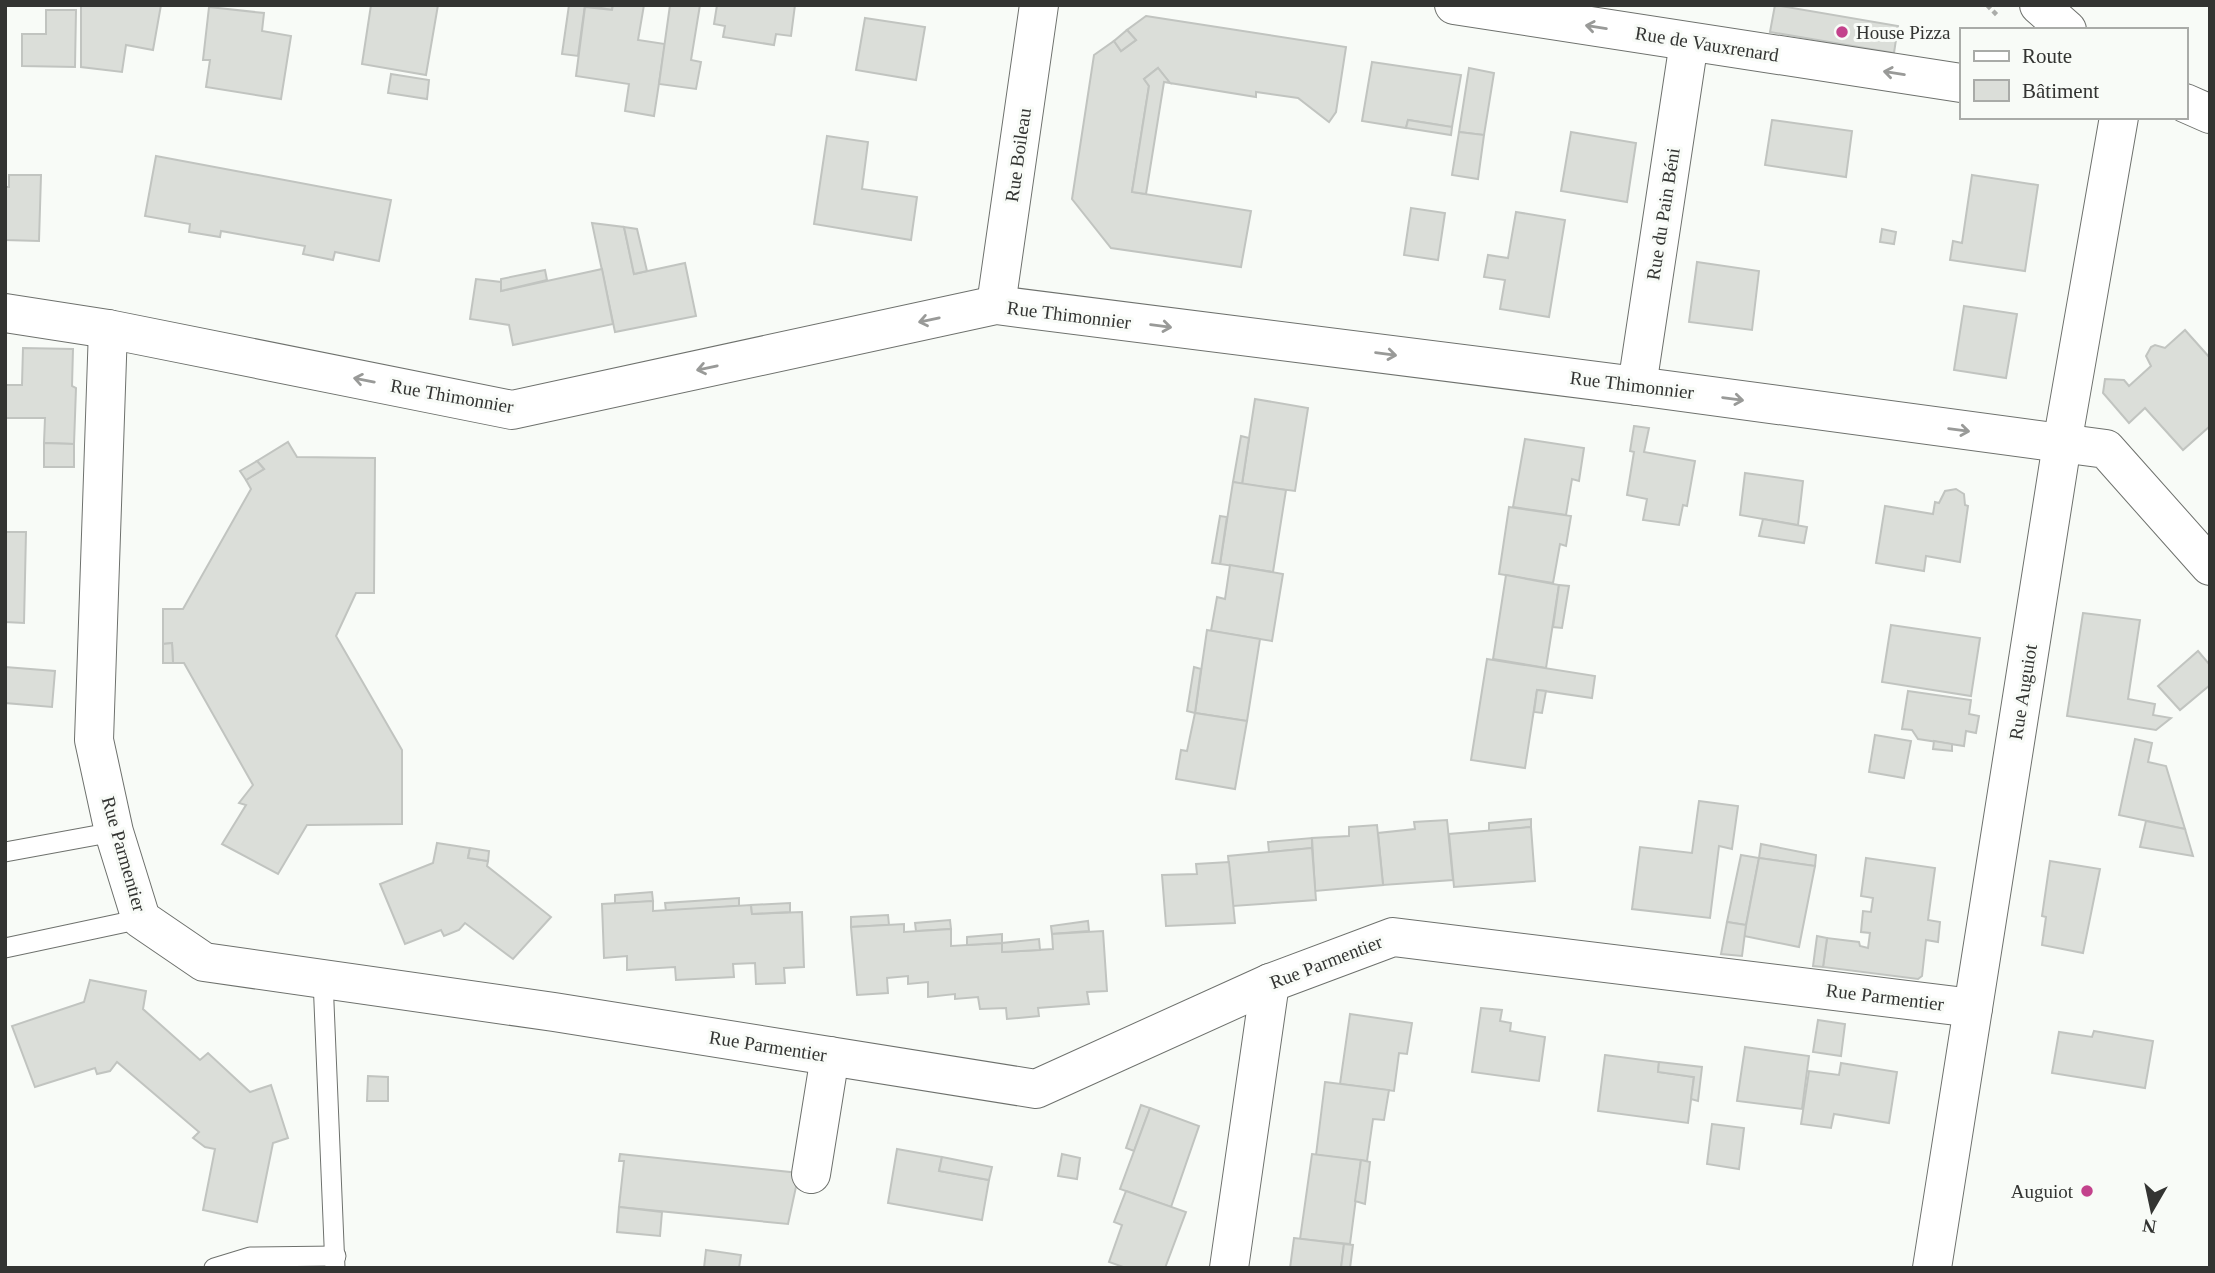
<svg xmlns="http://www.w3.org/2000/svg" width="2215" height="1273" font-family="'Times New Roman',serif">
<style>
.building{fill:#dbded9;stroke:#c1c4c0;stroke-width:2}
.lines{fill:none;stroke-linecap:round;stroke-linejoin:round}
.lane-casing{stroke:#6e716d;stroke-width:21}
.street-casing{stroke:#6e716d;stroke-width:40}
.secondary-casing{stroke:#6e716d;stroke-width:40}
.path{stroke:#abadaa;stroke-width:4.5;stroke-dasharray:5 3.5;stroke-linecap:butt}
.lane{stroke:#fff;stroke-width:19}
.street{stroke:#fff;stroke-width:38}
.secondary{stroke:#fff;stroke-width:38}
.oneway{stroke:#999a98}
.poi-dot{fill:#c3428c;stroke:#f8fbf7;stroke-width:2.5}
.labels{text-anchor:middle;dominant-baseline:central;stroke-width:6;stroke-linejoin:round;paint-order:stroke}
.poi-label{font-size:19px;fill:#333432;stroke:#f8fbf7;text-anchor:start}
.street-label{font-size:19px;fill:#333432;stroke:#f8fbf7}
</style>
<rect width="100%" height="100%" fill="#f8fbf7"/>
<g class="building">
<path d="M 81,5 L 161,5 L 153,50 L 126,45 L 122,72 L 81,67 Z"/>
<path d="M 371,5 L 438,5 L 426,75 L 362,64 Z"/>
<path d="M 569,5 L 585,5 L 578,56 L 562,54 Z"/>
<path d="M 585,5 L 613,5 L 612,10 Z"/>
<path d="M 613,5 L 644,5 L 638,40 L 665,44 L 654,116 L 625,111 L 629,84 L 576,76 L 585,7 L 612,10 Z"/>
<path d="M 670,5 L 700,5 L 691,60 L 701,62 L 696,89 L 659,84 Z"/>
<path d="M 717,5 L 795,5 L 791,36 L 776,34 L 774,45 L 723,37 L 725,26 L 714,24 Z"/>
<path d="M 1775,5 L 1898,26 L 1894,53 L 1770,32 Z"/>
<path d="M 209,7 L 264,13 L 262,31 L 291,36 L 281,99 L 206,87 L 210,60 L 203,60 Z"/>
<path d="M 46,10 L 76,10 L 75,67 L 22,66 L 22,34 L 46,34 Z"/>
<path d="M 1146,16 L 1346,47 L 1336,112 L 1329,122 L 1298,98 L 1256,92 L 1256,97 L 1170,83 L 1158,68 L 1144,79 L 1149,86 L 1132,192 L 1251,211 L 1241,267 L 1111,248 L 1072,199 L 1094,55 L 1114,41 L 1121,51 L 1136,40 L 1127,30 Z"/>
<path d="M 865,18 L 925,27 L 916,80 L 856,70 Z"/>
<path d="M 1127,30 L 1136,40 L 1121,51 L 1114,41 Z"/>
<path d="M 1372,62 L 1461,75 L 1452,127 L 1408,120 L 1406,128 L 1362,121 Z"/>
<path d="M 1158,68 L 1170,83 L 1164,82 L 1146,194 L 1132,192 L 1149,86 L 1144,79 Z"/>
<path d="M 1469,68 L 1494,73 L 1484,135 L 1459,132 Z"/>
<path d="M 391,74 L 429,80 L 427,99 L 388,93 Z"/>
<path d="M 1408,120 L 1452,127 L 1451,135 L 1406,128 Z"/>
<path d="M 1772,120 L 1852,131 L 1846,177 L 1765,165 Z"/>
<path d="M 1459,132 L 1484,135 L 1478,179 L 1452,175 Z"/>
<path d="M 1571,132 L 1636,143 L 1627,202 L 1561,191 Z"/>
<path d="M 827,136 L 868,142 L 862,189 L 917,197 L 911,240 L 814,224 Z"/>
<path d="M 156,156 L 391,200 L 379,261 L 335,252 L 333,260 L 303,254 L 305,246 L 221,231 L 220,237 L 189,232 L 190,224 L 145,216 Z"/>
<path d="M 9,175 L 41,175 L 39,241 L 5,240 L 5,187 L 9,187 Z"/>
<path d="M 1972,175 L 2038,185 L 2025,271 L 1950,260 L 1953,241 L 1962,243 Z"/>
<path d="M 1411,208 L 1445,213 L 1438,260 L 1404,255 Z"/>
<path d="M 1516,212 L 1565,220 L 1549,317 L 1500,309 L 1505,280 L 1484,277 L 1488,255 L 1508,258 Z"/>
<path d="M 592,223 L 624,227 L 634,274 L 685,263 L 696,316 L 615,332 Z"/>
<path d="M 624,227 L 637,229 L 647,271 L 634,274 Z"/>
<path d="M 1882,229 L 1896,232 L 1894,244 L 1880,242 Z"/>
<path d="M 1697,262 L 1759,271 L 1752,330 L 1689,322 Z"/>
<path d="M 602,269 L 613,324 L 513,345 L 509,325 L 470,319 L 476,279 L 501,282 L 501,291 Z"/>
<path d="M 545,270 L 547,280 L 501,291 L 501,279 Z"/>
<path d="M 1964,306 L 2017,314 L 2006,378 L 1954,370 Z"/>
<path d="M 2185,330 L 2210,358 L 2210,426 L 2183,450 L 2145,408 L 2129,423 L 2103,393 L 2105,379 L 2124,380 L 2129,386 L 2151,366 L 2146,356 L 2151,347 L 2155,345 L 2165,348 Z"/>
<path d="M 23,348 L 73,349 L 72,386 L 76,388 L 74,444 L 44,443 L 45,418 L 5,418 L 5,385 L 22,385 Z"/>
<path d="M 1255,399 L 1308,408 L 1295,491 L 1242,484 Z"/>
<path d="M 1634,426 L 1649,428 L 1644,452 L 1695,461 L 1687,506 L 1683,505 L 1679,525 L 1643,520 L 1647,499 L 1627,495 L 1634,452 L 1630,451 Z"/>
<path d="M 1241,436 L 1249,438 L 1242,484 L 1233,482 Z"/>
<path d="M 1525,439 L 1584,448 L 1579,481 L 1572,479 L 1566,515 L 1513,507 Z"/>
<path d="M 288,442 L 297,457 L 375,458 L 374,593 L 356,593 L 336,636 L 402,750 L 402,824 L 307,825 L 278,874 L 222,844 L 246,805 L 239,803 L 253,785 L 184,663 L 173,663 L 172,643 L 163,644 L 163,609 L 183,609 L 251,489 L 246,480 L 264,469 L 257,461 Z"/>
<path d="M 44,443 L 74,444 L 74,467 L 44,467 Z"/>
<path d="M 257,461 L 264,469 L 246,480 L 240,471 Z"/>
<path d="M 1745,473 L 1803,481 L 1798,525 L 1740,515 Z"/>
<path d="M 1233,482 L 1286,490 L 1273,572 L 1220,564 Z"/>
<path d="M 1956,489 L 1964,494 L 1965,505 L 1968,506 L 1960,562 L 1926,556 L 1924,571 L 1876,563 L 1885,506 L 1933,514 L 1935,502 L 1939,503 L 1945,491 Z"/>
<path d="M 1509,507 L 1571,516 L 1566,546 L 1560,544 L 1553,583 L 1499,574 Z"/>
<path d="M 1220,516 L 1227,517 L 1220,564 L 1212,563 Z"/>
<path d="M 1763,519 L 1807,527 L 1804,543 L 1759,536 Z"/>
<path d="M 5,532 L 26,532 L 24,623 L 5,622 Z"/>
<path d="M 1230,565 L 1283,574 L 1272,641 L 1211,631 L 1217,597 L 1225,599 Z"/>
<path d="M 1506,575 L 1559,585 L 1546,668 L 1493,659 Z"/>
<path d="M 1559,585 L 1569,586 L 1562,628 L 1553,627 Z"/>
<path d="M 2083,613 L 2140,620 L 2128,699 L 2155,704 L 2153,715 L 2171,718 L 2156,730 L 2067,716 Z"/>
<path d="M 1891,625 L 1980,638 L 1971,696 L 1882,682 Z"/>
<path d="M 1207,630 L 1260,639 L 1247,721 L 1195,713 Z"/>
<path d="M 172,643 L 173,663 L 163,663 L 163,644 Z"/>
<path d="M 2198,651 L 2210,665 L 2210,685 L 2180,710 L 2158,686 Z"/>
<path d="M 1487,659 L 1595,676 L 1592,698 L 1537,690 L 1525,768 L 1471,760 Z"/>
<path d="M 5,667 L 55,671 L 52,707 L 5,703 Z"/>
<path d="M 1194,667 L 1201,669 L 1195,713 L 1187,711 Z"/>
<path d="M 1537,690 L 1546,691 L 1542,713 L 1534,712 Z"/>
<path d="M 1908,691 L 1971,700 L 1969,714 L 1979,716 L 1976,733 L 1966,731 L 1964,746 L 1918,739 L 1912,730 L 1902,729 Z"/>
<path d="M 1195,713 L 1247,721 L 1235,789 L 1176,779 L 1181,750 L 1187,751 Z"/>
<path d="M 1875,735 L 1911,741 L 1904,778 L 1869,772 Z"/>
<path d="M 2135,739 L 2152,743 L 2148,762 L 2166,766 L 2185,829 L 2119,815 Z"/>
<path d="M 1934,741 L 1952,744 L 1952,751 L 1933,749 Z"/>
<path d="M 1699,801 L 1738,806 L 1732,849 L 1719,846 L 1710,918 L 1632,909 L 1640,847 L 1692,853 Z"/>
<path d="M 1531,819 L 1531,827 L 1489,831 L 1489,823 Z"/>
<path d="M 1447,820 L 1453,880 L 1383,885 L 1378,833 L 1415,829 L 1414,822 Z"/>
<path d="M 2146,821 L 2185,829 L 2193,856 L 2140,847 Z"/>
<path d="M 1377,825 L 1383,885 L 1315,891 L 1312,838 L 1349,836 L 1349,827 Z"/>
<path d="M 1531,827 L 1535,881 L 1454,887 L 1449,834 Z"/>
<path d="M 1312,838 L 1312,848 L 1269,852 L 1268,842 Z"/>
<path d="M 437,843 L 470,848 L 468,858 L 488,861 L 487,866 L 551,917 L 513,959 L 465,923 L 459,930 L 444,936 L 441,930 L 405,944 L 380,884 L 433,863 Z"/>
<path d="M 1761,844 L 1816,855 L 1815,866 L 1759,858 Z"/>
<path d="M 470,848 L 489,851 L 488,861 L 468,858 Z"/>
<path d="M 1312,848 L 1316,900 L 1233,906 L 1228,856 Z"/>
<path d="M 1741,855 L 1759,858 L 1746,925 L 1727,922 Z"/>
<path d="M 1759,858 L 1815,866 L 1799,947 L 1744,936 Z"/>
<path d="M 1866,858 L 1935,868 L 1928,920 L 1940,922 L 1938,942 L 1926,940 L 1922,976 L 1918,979 L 1823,967 L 1827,938 L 1859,942 L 1860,946 L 1868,948 L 1870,933 L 1861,932 L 1863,911 L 1871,912 L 1873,898 L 1861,896 Z"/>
<path d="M 2050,861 L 2100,869 L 2083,953 L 2042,945 L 2046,917 L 2042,916 Z"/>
<path d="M 1229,862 L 1235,923 L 1166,926 L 1162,875 L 1197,874 L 1196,864 Z"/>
<path d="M 652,892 L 653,901 L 615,904 L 615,895 Z"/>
<path d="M 739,898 L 739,906 L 666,911 L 665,903 Z"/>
<path d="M 653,901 L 653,911 L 751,905 L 752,914 L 802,912 L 804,967 L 784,968 L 785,983 L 756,984 L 755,963 L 733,964 L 734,977 L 676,980 L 675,967 L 627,970 L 627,956 L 604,958 L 602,904 Z"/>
<path d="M 790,903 L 790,912 L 752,914 L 751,905 Z"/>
<path d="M 888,915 L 889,925 L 851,927 L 851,917 Z"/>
<path d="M 950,920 L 951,929 L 916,931 L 915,923 Z"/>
<path d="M 1088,921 L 1089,931 L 1052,934 L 1051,926 Z"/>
<path d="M 1727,922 L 1746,925 L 1742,956 L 1721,954 Z"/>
<path d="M 904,924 L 904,932 L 951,929 L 951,946 L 1002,943 L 1002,952 L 1053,949 L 1052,934 L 1103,931 L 1107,991 L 1087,992 L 1089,1004 L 1038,1008 L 1039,1016 L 1007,1019 L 1006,1008 L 980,1009 L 978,997 L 955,999 L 955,994 L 928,997 L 928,982 L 908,984 L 908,976 L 887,978 L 888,993 L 857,995 L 851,927 Z"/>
<path d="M 1002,934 L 1002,943 L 967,945 L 967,937 Z"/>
<path d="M 1817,936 L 1827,938 L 1823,967 L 1813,966 Z"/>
<path d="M 1039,939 L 1040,950 L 1002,952 L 1002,943 Z"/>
<path d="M 90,980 L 146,991 L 143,1009 L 200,1060 L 208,1053 L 250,1092 L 271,1085 L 288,1138 L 273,1143 L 257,1222 L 203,1210 L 215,1149 L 205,1147 L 193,1138 L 199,1132 L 117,1062 L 110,1071 L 97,1074 L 95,1068 L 35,1087 L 12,1026 L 84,1002 Z"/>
<path d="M 1481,1008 L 1502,1010 L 1500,1021 L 1511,1023 L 1510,1031 L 1545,1037 L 1539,1081 L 1472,1072 Z"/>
<path d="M 1350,1014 L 1412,1023 L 1407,1054 L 1399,1053 L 1394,1091 L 1340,1084 Z"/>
<path d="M 1818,1020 L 1845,1024 L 1841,1056 L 1813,1052 Z"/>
<path d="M 2094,1031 L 2153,1041 L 2145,1088 L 2052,1073 L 2059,1032 L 2092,1037 Z"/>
<path d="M 1745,1047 L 1809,1056 L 1802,1109 L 1737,1101 Z"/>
<path d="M 1605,1055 L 1659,1062 L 1658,1072 L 1694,1077 L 1688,1123 L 1598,1111 Z"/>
<path d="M 1659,1062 L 1702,1067 L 1698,1101 L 1691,1099 L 1694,1077 L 1658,1072 Z"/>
<path d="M 1841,1063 L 1897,1072 L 1889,1123 L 1834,1114 L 1831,1128 L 1801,1124 L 1809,1071 L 1839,1075 Z"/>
<path d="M 368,1076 L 388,1077 L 388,1101 L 367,1101 Z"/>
<path d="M 1325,1082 L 1389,1090 L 1384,1120 L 1373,1119 L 1367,1161 L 1316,1155 Z"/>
<path d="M 1141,1105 L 1150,1108 L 1134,1151 L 1126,1148 Z"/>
<path d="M 1150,1108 L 1199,1126 L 1171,1207 L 1120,1189 Z"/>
<path d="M 1712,1124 L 1744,1128 L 1739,1169 L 1707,1164 Z"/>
<path d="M 897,1149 L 942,1157 L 939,1171 L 989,1180 L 982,1220 L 888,1203 Z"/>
<path d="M 620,1154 L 799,1173 L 788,1224 L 619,1207 L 624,1161 L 619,1161 Z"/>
<path d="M 1062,1154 L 1080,1158 L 1077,1179 L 1058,1176 Z"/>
<path d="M 1312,1154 L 1361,1160 L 1350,1244 L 1300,1239 Z"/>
<path d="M 942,1157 L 992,1167 L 989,1180 L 939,1171 Z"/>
<path d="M 1361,1160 L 1370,1162 L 1365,1204 L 1355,1201 Z"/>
<path d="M 1126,1191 L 1186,1212 L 1165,1268 L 1126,1268 L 1109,1262 L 1122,1225 L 1114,1222 Z"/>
<path d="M 619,1207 L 662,1212 L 660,1236 L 617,1232 Z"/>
<path d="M 1294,1238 L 1344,1244 L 1341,1268 L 1290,1268 Z"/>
<path d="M 1344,1244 L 1353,1245 L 1350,1268 L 1341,1268 Z"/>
<path d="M 706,1250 L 741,1255 L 739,1268 L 704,1268 Z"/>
</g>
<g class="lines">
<g class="lane-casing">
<g id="lane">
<path d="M 5,852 L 114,832"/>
<path d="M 5,948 L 141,919"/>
<path d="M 323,979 L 335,1268"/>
<path d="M 214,1268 L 250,1257 L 336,1256"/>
</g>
</g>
<g class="street-casing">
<g id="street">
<path d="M 1454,5 L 1961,83"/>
<path d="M 996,305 L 1039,5"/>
<path d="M 5,313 L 108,329 L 512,410 L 996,305 L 1637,386 L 2106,449 L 2210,566"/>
<path d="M 108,329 L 94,740 L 114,832 L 141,919 L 204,962 L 554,1012 L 1036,1089 L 1270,983 L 1393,937 L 1973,1008"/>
<path d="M 1637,386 L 1689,42"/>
<path d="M 811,1174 L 830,1056"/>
<path d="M 1229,1268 L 1270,983"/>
<path d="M 1932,1268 L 2062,444 L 2119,117"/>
</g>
</g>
<g class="secondary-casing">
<g id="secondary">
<path d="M 2039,5 L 2067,30"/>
<path d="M 2185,103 L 2210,114"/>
</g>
</g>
<path class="path" d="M 1987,5 L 1999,17"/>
<use href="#lane" class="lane"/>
<use href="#street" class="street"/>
<use href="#secondary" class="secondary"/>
</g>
<defs><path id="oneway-shaft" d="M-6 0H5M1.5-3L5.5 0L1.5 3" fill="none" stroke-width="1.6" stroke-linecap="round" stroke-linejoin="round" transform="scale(1.75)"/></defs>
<g class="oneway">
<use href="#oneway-shaft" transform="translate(1596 27) rotate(-171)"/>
<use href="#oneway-shaft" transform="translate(1894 73) rotate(-171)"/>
<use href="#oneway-shaft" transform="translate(929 320) rotate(168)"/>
<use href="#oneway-shaft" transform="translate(1161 326) rotate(7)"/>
<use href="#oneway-shaft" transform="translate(1386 354) rotate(7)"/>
<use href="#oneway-shaft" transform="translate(707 368) rotate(168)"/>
<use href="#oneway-shaft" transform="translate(364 380) rotate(-169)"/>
<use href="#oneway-shaft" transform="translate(1733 399) rotate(8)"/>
<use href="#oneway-shaft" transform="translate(1959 430) rotate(8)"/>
</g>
<g class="poi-dot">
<circle cx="1842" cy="32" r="7"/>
<circle cx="2087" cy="1191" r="7"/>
</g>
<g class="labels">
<g class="poi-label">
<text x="1856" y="32">House Pizza</text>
<text x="2073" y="1191" text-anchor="end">Auguiot</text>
</g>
<g class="street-label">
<text transform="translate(1707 44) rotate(9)">Rue de Vauxrenard</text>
<text transform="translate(1018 155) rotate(-82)">Rue Boileau</text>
<text transform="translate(1663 214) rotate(-81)">Rue du Pain Béni</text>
<text transform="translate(1069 315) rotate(7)">Rue Thimonnier</text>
<text transform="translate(1632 385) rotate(7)">Rue Thimonnier</text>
<text transform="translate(452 396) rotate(10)">Rue Thimonnier</text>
<text transform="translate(2023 692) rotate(-81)">Rue Auguiot</text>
<text transform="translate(124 854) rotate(74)">Rue Parmentier</text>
<text transform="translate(1326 962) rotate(-21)">Rue Parmentier</text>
<text transform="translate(1885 997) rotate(7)">Rue Parmentier</text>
<text transform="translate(768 1046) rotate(9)">Rue Parmentier</text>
</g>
</g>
<rect width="2215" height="1273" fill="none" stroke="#333432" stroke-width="14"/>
<rect x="1960" y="28" width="228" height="91" fill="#f8fbf7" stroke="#a9aba8" stroke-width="2"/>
<rect x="1974" y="51" width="35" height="10" fill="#ffffff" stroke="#a9aba8" stroke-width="2"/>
<text x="2022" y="63" font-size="21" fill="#333432">Route</text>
<rect x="1974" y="80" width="35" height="21" fill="#dbded9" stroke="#a9aba8" stroke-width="2"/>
<text x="2022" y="98" font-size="21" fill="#333432">Bâtiment</text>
<g transform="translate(2152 1210) rotate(189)" stroke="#f8fbf7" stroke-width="5" paint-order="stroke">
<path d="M0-5L12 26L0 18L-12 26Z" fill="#333432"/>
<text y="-10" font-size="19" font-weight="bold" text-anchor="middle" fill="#333432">N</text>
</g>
</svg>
